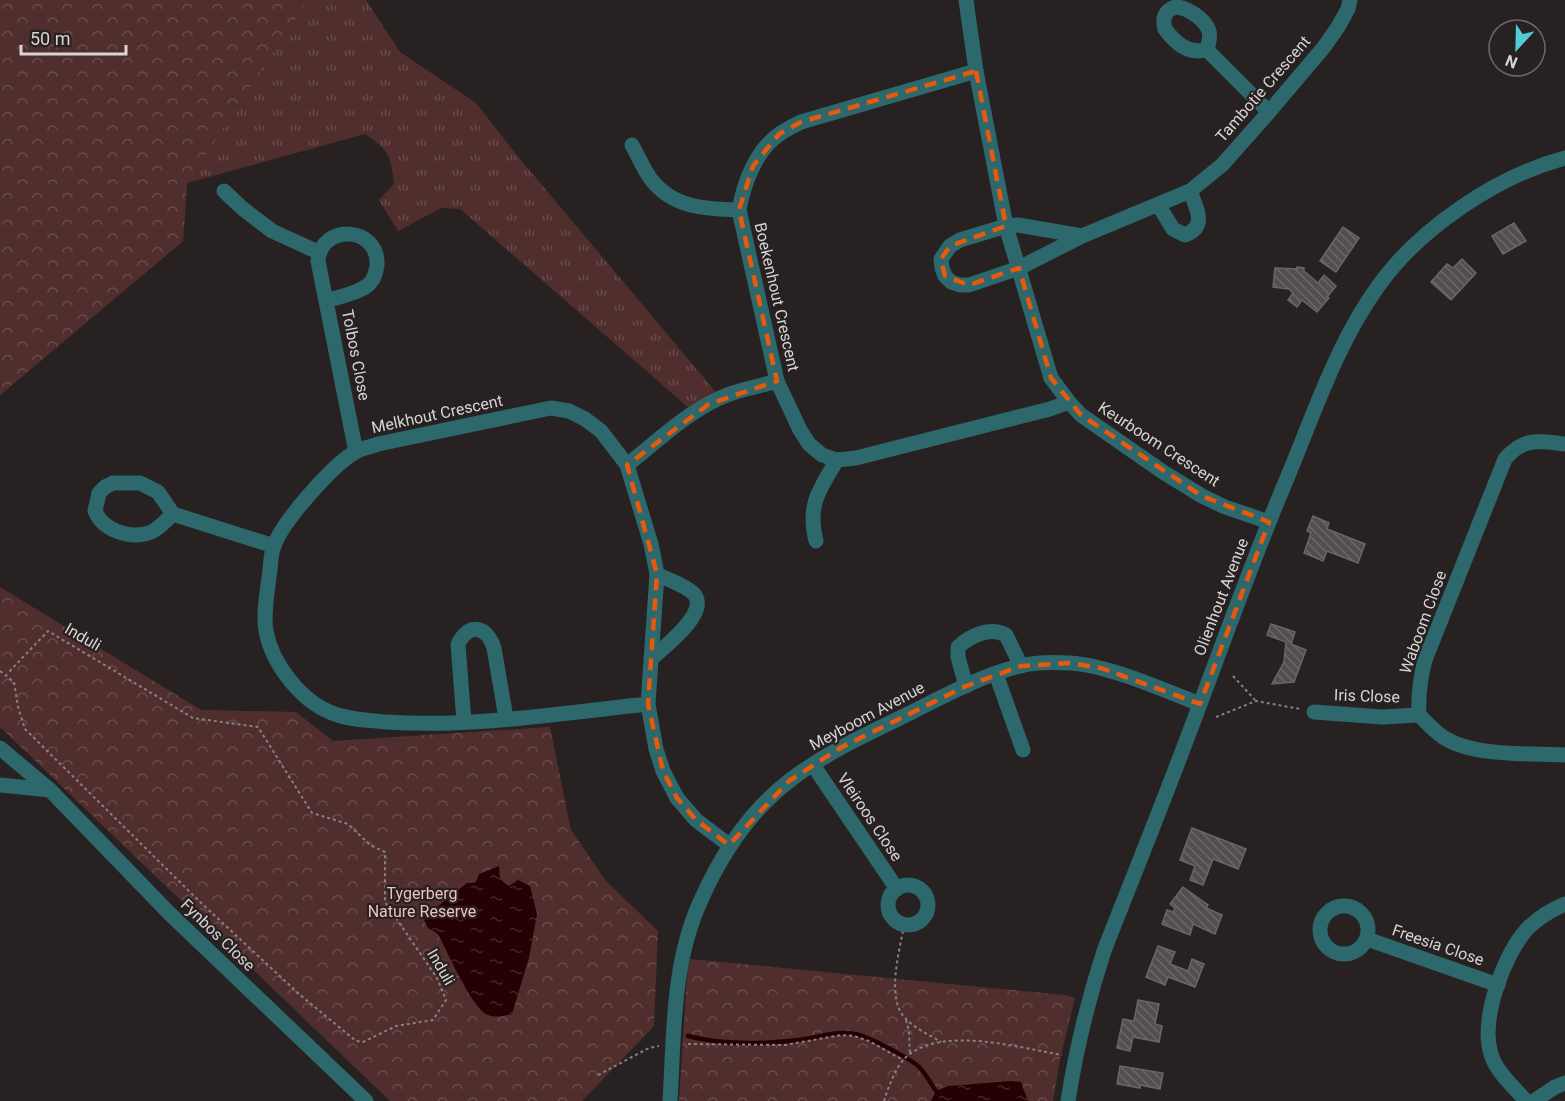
<svg xmlns="http://www.w3.org/2000/svg" width="1565" height="1101" font-family="Roboto,sans-serif">
<style>
.grass{fill:url(#grass-tufts)}
.park{fill:url(#park-crowns)}
.water{fill:url(#water-ripples)}
.lines{fill:none;stroke-linecap:round;stroke-linejoin:round}
.stream{stroke:#260002;stroke-width:4.5}
.building{fill:url(#building-back-hatch);stroke:#6d6565;stroke-width:1.5}
.path{stroke:#878282;stroke-width:2;stroke-dasharray:3 3;stroke-linecap:butt}
.minor{stroke:#2c686c;stroke-width:15}
.marked{fill:none;stroke:#e8590c;stroke-width:4.5;stroke-dasharray:12 8;stroke-linejoin:round}
.labels{text-anchor:middle;dominant-baseline:central;stroke-width:4.5;stroke-linejoin:round;paint-order:stroke}
.street-label{font-size:16px;fill:#d8d4d4;stroke:#272121}
.park-label{font-size:16px;fill:#f5bebd;stroke:#272121}
</style>
<defs>
<pattern id="grass-tufts" width="24" height="20" patternUnits="userSpaceOnUse" patternTransform="scale(1.5)"><rect width="24" height="20" fill="#512e2e"/><path d="M3 7l-1-3M5 7V3M7 7l1-3M15 17l-1-3M17 17v-4M19 17l1-3" fill="none" stroke="#694b4b"/></pattern>
<pattern id="park-crowns" width="20" height="18" patternUnits="userSpaceOnUse" patternTransform="scale(1.5)"><rect width="20" height="18" fill="#512e2e"/><path d="M2 6a3 3 0 1 1 6 0M12 15a3 3 0 1 1 6 0" fill="none" stroke="#694b4b"/></pattern>
<pattern id="water-ripples" width="26" height="14" patternUnits="userSpaceOnUse" patternTransform="scale(1.5)"><rect width="26" height="14" fill="#260002"/><path d="M2 4q2-2 4 0t4 0M15 11q2-2 4 0t4 0" fill="none" stroke="#452426"/></pattern>
<pattern id="building-back-hatch" width="6" height="6" patternUnits="userSpaceOnUse" patternTransform="scale(1.5)"><rect width="6" height="6" fill="#544d4d"/><path d="M-1 5l2 2M0 0l6 6M5-1l2 2" fill="none" stroke="#6c6666"/></pattern>
</defs>
<rect width="100%" height="100%" fill="#272121"/>
<path class="grass" d="M 0,0 L 366,0 L 400,52 L 476,103 L 515,153 L 715,391 L 689,408 L 460,209 L 441,208 L 398,231 L 379,200 L 394,184 C 391,155 389,150 365,134 L 187,183 L 183,241 L 0,395 Z"/>
<g class="park">
<path d="M 0,0 L 308,0 L 187,183 L 183,241 L 0,395 Z"/>
<path d="M 0,587 L 201,710 L 296,712 L 333,741 L 550,727 L 571,830 L 606,881 L 658,931 L 654,1026 L 582,1101 L 390,1101 L 0,727 Z"/>
<path d="M 690,959 L 1066,995 L 1075,998 L 1060,1059 L 1053,1101 L 679,1101 L 687,977 Z"/>
</g>
<g class="water">
<path d="M 499,866 L 500,879 L 509,886 L 518,880 L 530,886 L 537,914 L 529,958 L 512,1014 C 503,1016 497,1018 488,1015 C 472,1009 447,951 438,934 L 428,928 L 423,918 L 467,883 L 476,882 L 479,874 Z"/>
<path d="M 1011,1081 L 1021,1082 L 1028,1101 L 931,1101 L 936,1091 L 948,1086 Z"/>
</g>
<g class="lines">
<path class="stream" d="M 688,1036 C 722,1045 765,1044 799,1040 C 817,1038 837,1030 855,1034 C 867,1036 912,1059 920,1068 C 926,1074 931,1084 936,1091"/>
</g>
<g class="building">
<path d="M 1514,223 L 1526,241 L 1503,254 L 1492,236 Z"/>
<path d="M 1343,227 L 1359,238 L 1336,272 L 1320,261 Z"/>
<path d="M 1462,259 L 1476,273 L 1451,300 L 1431,282 L 1447,264 L 1453,268 Z"/>
<path d="M 1297,267 L 1304,268 L 1304,271 L 1318,283 L 1324,275 L 1336,286 L 1327,297 L 1329,298 L 1317,312 L 1302,300 L 1297,307 L 1288,300 L 1293,293 L 1289,289 L 1273,287 L 1275,268 L 1297,269 Z"/>
<path d="M 1313,516 L 1329,523 L 1327,529 L 1365,544 L 1358,563 L 1327,551 L 1323,561 L 1304,553 L 1311,533 L 1307,531 Z"/>
<path d="M 1271,624 L 1295,632 L 1291,644 L 1306,650 L 1294,682 L 1272,684 L 1284,662 L 1286,642 L 1267,635 Z"/>
<path d="M 1192,828 L 1246,849 L 1238,869 L 1213,859 L 1203,885 L 1190,880 L 1195,866 L 1180,860 Z"/>
<path d="M 1183,887 L 1208,905 L 1206,908 L 1222,915 L 1215,934 L 1193,924 L 1190,935 L 1162,924 L 1167,910 L 1173,912 L 1175,908 L 1170,904 Z"/>
<path d="M 1158,946 L 1175,952 L 1170,964 L 1188,971 L 1192,959 L 1204,964 L 1195,987 L 1168,977 L 1165,985 L 1146,977 Z"/>
<path d="M 1138,1000 L 1159,1004 L 1155,1024 L 1162,1026 L 1159,1042 L 1133,1037 L 1130,1051 L 1117,1048 L 1123,1019 L 1134,1021 Z"/>
<path d="M 1120,1066 L 1163,1073 L 1160,1089 L 1140,1085 L 1140,1088 L 1117,1084 Z"/>
</g>
<g class="lines">
<g class="path">
<path d="M 0,671 L 14,682 L 18,707 L 25,729 L 198,900 L 299,994 L 356,1041 L 363,1042 L 396,1026 L 433,1020 L 446,1000 L 437,978 L 385,902 L 385,852 L 370,845 L 348,824 L 312,813 L 258,727 L 193,718 L 48,631 L 7,674"/>
<path d="M 1233,676 L 1255,700"/>
<path d="M 1216,717 L 1256,701 L 1300,709"/>
<path d="M 904,925 C 900,950 885,999 906,1019 C 914,1028 930,1035 941,1042"/>
<path d="M 906,1020 L 909,1031 L 910,1055"/>
<path d="M 688,1044 L 785,1045 L 841,1035 L 854,1036 L 869,1041 L 903,1060"/>
<path d="M 598,1075 L 649,1048 L 659,1046"/>
<path d="M 884,1101 C 888,1088 895,1069 904,1059 C 939,1024 1020,1048 1062,1055"/>
</g>
<g class="minor">
<path d="M 966,0 L 976,71 L 1006,226 L 1051,378 L 1069,402 L 1081,415 L 1163,472 L 1202,496 L 1225,507 L 1269,522"/>
<path d="M 1175,7 C 1187,7 1205,19 1209,31 C 1211,37 1208,45 1207,50 C 1188,54 1176,44 1165,29 C 1162,18 1165,11 1175,7 Z"/>
<path d="M 1207,50 L 1269,112"/>
<path d="M 976,71 L 801,122 C 795,125 787,129 781,133 C 756,149 744,183 739,210 L 777,381 L 800,430 L 809,444 L 822,455 L 837,460 L 856,458 L 1050,409 L 1069,402"/>
<path d="M 632,145 C 638,156 643,168 650,178 C 672,208 705,209 739,210"/>
<path d="M 224,191 L 242,208 L 272,231 L 318,252"/>
<path d="M 1159,206 L 1173,229 L 1185,235 C 1208,227 1196,207 1190,191"/>
<path d="M 1082,236 L 1018,225 L 1006,226 L 960,240 L 950,246 L 941,259 L 942,268 L 945,276 L 951,282 L 960,285 L 969,285 L 1019,268 L 1082,236 L 1190,191 L 1222,165 L 1269,112 L 1324,47 L 1338,27 L 1348,9 L 1350,0"/>
<path d="M 327,301 C 340,296 361,293 370,283 C 375,278 376,272 377,265 C 379,226 321,223 318,261 L 356,452"/>
<path d="M 1565,444 C 1538,441 1524,437 1505,459 L 1425,660 C 1420,679 1418,696 1419,715 C 1427,723 1434,731 1443,737 C 1473,757 1530,753 1565,755"/>
<path d="M 627,465 C 658,441 690,409 727,395 C 743,389 761,386 777,381"/>
<path d="M 173,514 C 166,520 160,528 151,532 C 132,540 103,531 95,511 L 99,493 L 105,487 L 113,483 L 140,483 L 158,492 L 173,514 L 274,546"/>
<path d="M 816,541 C 807,505 819,490 837,460"/>
<path d="M 651,659 C 664,647 710,613 694,594 C 685,585 668,580 657,574"/>
<path d="M 996,674 L 1023,750"/>
<path d="M 966,686 L 958,657 L 958,647 C 970,636 990,626 1006,635 L 1021,666"/>
<path d="M 648,704 C 561,713 473,728 386,722 C 368,720 349,720 332,713 C 301,701 272,664 266,631 C 263,614 267,595 269,577 C 271,567 270,555 274,546 C 282,522 334,463 357,451 C 363,448 371,447 378,444 L 551,408 L 569,411 L 585,419 L 601,431 L 627,465 L 651,544 L 657,574 L 648,704 L 656,749 L 663,771 L 677,798 L 696,820 L 729,845"/>
<path d="M 1314,712 L 1382,717 L 1419,715"/>
<path d="M 464,722 L 458,644 C 469,622 487,626 494,648 L 506,718"/>
<path d="M 0,748 L 50,790 L 169,913 L 366,1101"/>
<path d="M 813,765 L 897,889"/>
<path d="M 0,785 L 50,790"/>
<circle cx="908" cy="905" r="20"/>
<circle cx="1344" cy="930" r="24"/>
<path d="M 1367,939 L 1498,985"/>
<path d="M 670,1101 C 674,1035 672,962 701,900 C 721,855 749,812 789,781 C 826,752 870,733 912,712 C 946,695 982,675 1020,666 C 1035,662 1054,662 1070,663 C 1108,665 1163,690 1200,704"/>
<path d="M 1068,1101 C 1076,1050 1088,1000 1104,951 C 1133,877 1163,803 1191,728 C 1222,646 1251,564 1285,483 C 1313,417 1336,344 1379,285 C 1420,228 1497,176 1565,158"/>
<path d="M 1526,1101 C 1514,1087 1496,1072 1491,1054 C 1480,1019 1504,955 1527,929 C 1538,918 1551,910 1565,904"/>
<path d="M 1534,1101 L 1555,1087 L 1565,1083"/>
</g>
</g>
<path class="marked" d="M 976,71 L 1006,226 L 950,246 L 941,259 L 945,276 L 969,285 L 1019,268 L 1051,378 L 1081,415 L 1202,496 L 1269,522 L 1200,704 L 1101,668 L 1071,663 L 1021,666 L 966,686 L 840,748 L 789,781 L 729,845 L 696,820 L 677,798 L 663,771 L 648,704 L 657,574 L 627,465 L 709,404 L 777,381 L 739,210 L 753,166 L 779,134 L 801,122 Z"/>
<g class="labels">
<g class="street-label">
<text transform="translate(1263 89) rotate(-49)">Tambotie Crescent</text>
<text transform="translate(777 297) rotate(77)">Boekenhout Crescent</text>
<text transform="translate(356 355) rotate(79)">Tolbos Close</text>
<text transform="translate(437 414) rotate(-12)">Melkhout Crescent</text>
<text transform="translate(1159 444) rotate(33)">Keurboom Crescent</text>
<text transform="translate(1221 597) rotate(-69)">Olienhout Avenue</text>
<text transform="translate(1423 622) rotate(-70)">Waboom Close</text>
<text transform="translate(83 637) rotate(30)">Induli</text>
<text transform="translate(1367 696) rotate(2)">Iris Close</text>
<text transform="translate(867 716) rotate(-28)">Meyboom Avenue</text>
<text transform="translate(870 817) rotate(56)">Vleiroos Close</text>
<text transform="translate(218 935) rotate(44)">Fynbos Close</text>
<text transform="translate(1438 945) rotate(19)">Freesia Close</text>
<text transform="translate(441 967) rotate(60)">Induli</text>
</g>
<g class="park-label">
<text x="422" y="893">Tygerberg<tspan x="422" dy="18">Nature Reserve</tspan></text>
</g>
</g>
<g transform="translate(1517 48) rotate(202)"><circle r="28" fill="#272121" stroke="#6e6969" stroke-width="1.5"/>
<path d="M0-4.5L10 22L0 15L-10 22Z" fill="#52ccd5"/>
<text y="-9" font-size="16" font-weight="bold" text-anchor="middle" fill="#d8d4d4">N</text>
</g>
<path d="M21 45v9h105v-9" fill="none" stroke="#d8d4d4" stroke-width="3"/>
<text x="30" y="45" font-size="18" fill="#d8d4d4" stroke="#272121" stroke-width="4.5" paint-order="stroke">50 m</text>
</svg>
